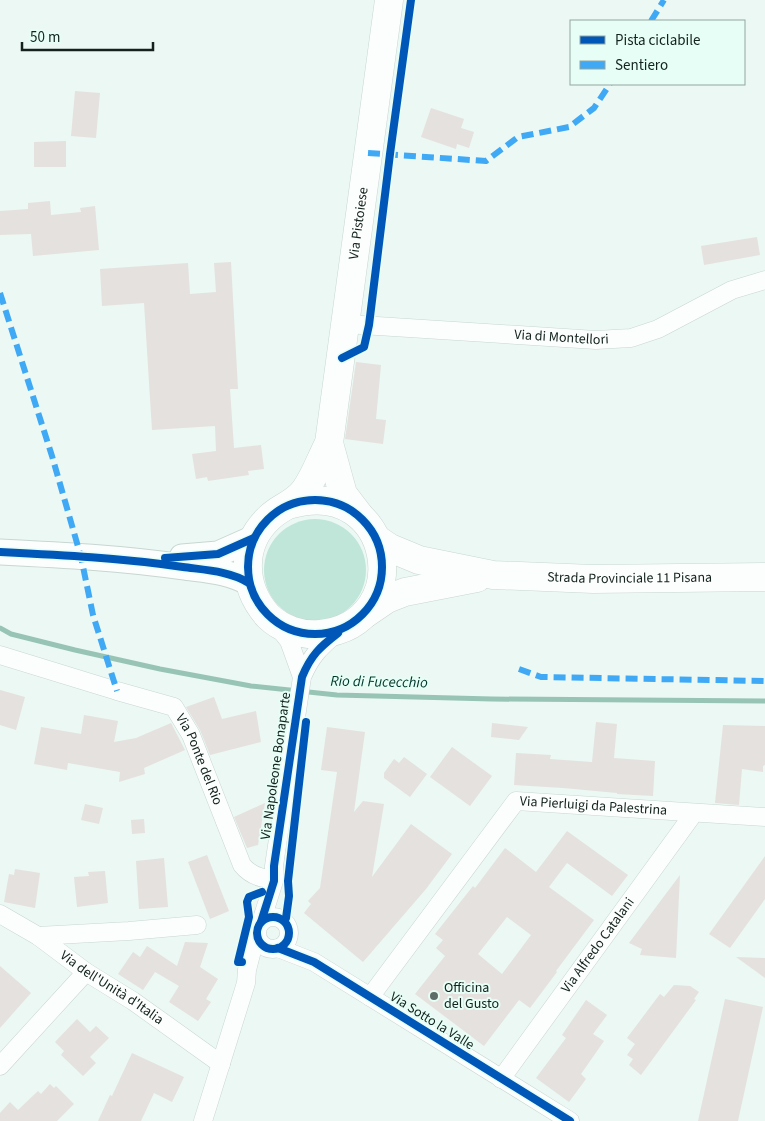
<svg xmlns="http://www.w3.org/2000/svg" width="765" height="1121" font-family="'Source Sans 3',sans-serif">
<style>
.green{fill:#c0e6d9}
.lines{fill:none;stroke-linecap:round;stroke-linejoin:round}
.stream{stroke:#97c4b5;stroke-width:5}
.building{fill:#e5e1de;fill-rule:evenodd}
.street-casing{stroke:#c8d6d1;stroke-width:19}
.secondary-casing{stroke:#c8d6d1;stroke-width:27}
.primary-casing{stroke:#c8d6d1;stroke-width:29}
.street{stroke:#fcfefd;stroke-width:18}
.secondary{stroke:#fcfefd;stroke-width:25}
.primary{stroke:#fcfefd;stroke-width:28}
.quiet{stroke:#3fa9f5;stroke-width:6;stroke-dasharray:12 6;stroke-linecap:butt}
.cycleway-casing{stroke:#e6fef5;stroke-width:11}
.cycleway{stroke:#0057b8;stroke-width:8}
.poi-dot{fill:#5f6d68;stroke:#e6fef5;stroke-width:2}
.labels{text-anchor:middle;dominant-baseline:central;stroke-width:4;stroke-linejoin:round;paint-order:stroke}
.street-label{font-size:14px;fill:#13221d;stroke:#e6fef5}
.poi-label{font-size:14px;fill:#13221d;stroke:#e6fef5;text-anchor:start}
.water-label{font-size:15px;font-style:italic;fill:#00372a;stroke:#e6fef5}
</style>
<rect width="100%" height="100%" fill="#ecf8f4"/>
<circle class="green" cx="315" cy="570" r="51"/>
<g class="lines">
<path class="stream" d="M 0,628 L 11,634 L 75,650 L 160,669 L 251,686 L 337,695 L 492,699 L 765,701"/>
</g>
<g class="building">
<path d="M 75,91 L 100,93 L 96,138 L 71,136 Z"/>
<path d="M 431,108 L 464,119 L 461,128 L 474,132 L 469,148 L 457,144 L 456,149 L 421,137 Z"/>
<path d="M 66,141 L 66,167 L 34,167 L 34,142 Z"/>
<path d="M 50,201 L 51,215 L 81,212 L 80,208 L 95,206 L 99,250 L 33,256 L 31,234 L 0,235 L 0,211 L 28,209 L 28,203 Z"/>
<path d="M 757,237 L 760,255 L 704,265 L 701,246 Z"/>
<path d="M 231,262 L 238,389 L 230,389 L 234,448 L 261,445 L 264,469 L 248,471 L 249,475 L 208,481 L 207,477 L 196,479 L 192,454 L 216,451 L 215,426 L 152,430 L 144,303 L 102,306 L 100,269 L 188,263 L 190,294 L 216,292 L 214,263 Z"/>
<path d="M 356,362 L 381,365 L 376,419 L 386,420 L 383,444 L 345,439 Z"/>
<path d="M 0,690 L 25,697 L 16,730 L 0,725 Z"/>
<path d="M 214,697 L 222,719 L 256,711 L 261,742 L 210,755 L 200,730 L 186,707 Z"/>
<path d="M 84,715 L 118,721 L 114,742 L 136,738 L 171,723 L 185,750 L 144,768 L 145,774 L 119,782 L 120,772 L 68,763 L 67,770 L 34,764 L 41,727 L 81,734 Z"/>
<path d="M 596,722 L 617,724 L 614,758 L 655,761 L 653,796 L 617,794 L 617,793 L 563,788 L 514,785 L 516,753 L 551,755 L 550,759 L 592,762 Z"/>
<path d="M 492,723 L 528,727 L 519,740 L 491,737 Z"/>
<path d="M 723,725 L 765,726 L 765,765 L 763,766 L 763,772 L 742,769 L 739,805 L 715,803 Z"/>
<path d="M 327,727 L 365,732 L 354,812 L 363,801 L 384,804 L 372,877 L 411,824 L 452,854 L 426,889 L 363,962 L 304,913 L 311,904 L 308,901 L 320,888 L 337,772 L 321,770 Z"/>
<path d="M 452,747 L 492,776 L 470,806 L 430,777 Z"/>
<path d="M 404,757 L 427,774 L 410,797 L 384,778 L 384,773 L 394,759 L 399,763 Z"/>
<path d="M 265,803 L 258,845 L 247,848 L 234,817 Z"/>
<path d="M 85,804 L 103,808 L 99,824 L 81,820 Z"/>
<path d="M 144,819 L 145,833 L 132,834 L 131,820 Z"/>
<path d="M 567,831 L 628,875 L 612,896 L 567,863 L 549,887 L 594,920 L 556,971 L 557,972 L 530,1008 L 519,1000 L 484,1046 L 415,994 L 445,956 L 436,948 L 443,940 L 435,934 L 473,886 L 475,888 L 505,848 L 536,872 ZM 507,917 L 531,935 L 502,974 L 478,954 Z"/>
<path d="M 207,855 L 229,911 L 210,919 L 188,862 Z"/>
<path d="M 765,856 L 765,899 L 730,948 L 709,934 Z"/>
<path d="M 164,858 L 168,907 L 139,909 L 136,861 Z"/>
<path d="M 15,869 L 40,873 L 35,908 L 4,902 L 9,874 L 14,875 Z"/>
<path d="M 105,871 L 108,903 L 77,907 L 74,877 L 89,876 L 88,872 Z"/>
<path d="M 680,875 L 676,958 L 640,955 L 642,949 L 629,943 Z"/>
<path d="M 185,942 L 208,943 L 200,967 L 218,979 L 206,999 L 211,1002 L 198,1021 L 169,1002 L 179,986 L 155,972 L 143,990 L 118,974 L 133,952 L 140,957 L 147,946 L 177,966 Z"/>
<path d="M 736,957 L 765,958 L 765,978 Z"/>
<path d="M 0,966 L 31,993 L 0,1028 Z"/>
<path d="M 674,985 L 690,986 L 699,992 L 694,999 L 696,1000 L 641,1075 L 629,1065 L 633,1059 L 627,1055 L 635,1044 L 627,1038 L 660,994 L 664,997 Z"/>
<path d="M 725,999 L 763,1007 L 738,1121 L 698,1121 Z"/>
<path d="M 586,1000 L 607,1015 L 593,1034 L 604,1041 L 581,1074 L 586,1079 L 569,1102 L 536,1078 L 566,1038 L 562,1035 Z"/>
<path d="M 77,1019 L 90,1032 L 96,1026 L 109,1038 L 90,1057 L 96,1063 L 83,1076 L 61,1055 L 64,1051 L 55,1042 Z"/>
<path d="M 132,1053 L 184,1077 L 172,1102 L 154,1093 L 141,1121 L 98,1121 L 110,1095 L 112,1096 Z"/>
<path d="M 50,1084 L 54,1088 L 56,1086 L 74,1104 L 57,1121 L 0,1121 L 0,1113 L 10,1102 L 18,1110 L 38,1091 L 41,1094 Z"/>
</g>
<g class="lines">
<g class="street-casing">
<g id="street">
<path id="s1" d="M 346,324 L 596,340 L 631,338 L 658,329 L 732,290 L 765,280"/>
<path d="M 278,627 L 289,641 L 302,677"/>
<path id="s2" d="M 0,655 L 117,691 L 174,707 L 191,735 L 242,865 C 250,875 261,879 274,879"/>
<path id="s3" d="M 0,914 L 38,936 L 86,972 L 133,1001 L 221,1064"/>
<circle cx="273" cy="933" r="16"/>
<path d="M 261,922 L 274,881 L 274,866 L 302,677 C 311,656 320,647 337,633"/>
<path d="M 38,936 L 129,931 L 197,925"/>
<path d="M 278,948 L 314,962 L 570,1121"/>
<path id="s4" d="M 370,997 L 516,801 L 765,817"/>
<path d="M 0,1066 L 86,972"/>
<path id="s5" d="M 501,1079 L 694,813"/>
<path d="M 203,1121 L 246,983 L 247,970 L 257,931"/>
</g>
</g>
<g class="secondary-casing">
<g id="secondary">
<path d="M 0,552 C 61,555 122,558 183,567 C 205,570 230,571 249,583"/>
<path d="M 182,557 L 218,554 L 254,538"/>
</g>
</g>
<g class="primary-casing">
<g id="primary">
<path d="M 329,443 L 343,494 L 359,515"/>
<path id="s6" d="M 292,504 C 394,476 418,624 320,634 C 302,636 281,629 268,616 C 242,587 240,545 269,518 C 281,506 294,505 305,490 C 315,476 321,458 329,443 L 389,0"/>
<path id="s7" d="M 378,540 L 390,548 L 419,560 L 493,575 L 593,579 L 765,577"/>
<path d="M 365,614 L 387,599 L 405,592 L 477,578"/>
</g>
</g>
<use href="#street" class="street"/>
<use href="#secondary" class="secondary"/>
<use href="#primary" class="primary"/>
<g class="quiet">
<path d="M 651,21 L 664,0"/>
<path d="M 368,153 L 486,161 L 518,137 L 569,127 L 594,108 L 610,84"/>
<path d="M 0,293 L 52,456 L 81,557 L 93,615 L 117,691"/>
<path d="M 519,669 L 541,677 L 765,681"/>
</g>
<g class="cycleway-casing">
<g id="cycleway">
<path d="M 342,358 L 364,347 L 369,325 L 390,154 L 411,0"/>
<circle cx="315" cy="567" r="67"/>
<path d="M 0,552 C 61,555 122,558 183,567 C 205,570 230,571 249,583"/>
<path d="M 165,558 L 218,554 L 254,538"/>
<circle cx="273" cy="933" r="16"/>
<path d="M 286,918 L 289,896 L 288,881 L 306,722"/>
<path d="M 261,922 L 274,881 L 274,866 L 302,677 C 311,655 320,647 338,633"/>
<path d="M 278,948 L 314,962 L 570,1121"/>
<path d="M 242,962 L 238,962 L 249,917 L 247,902 L 249,897 L 262,892"/>
</g>
</g>
<use href="#cycleway" class="cycleway"/>
</g>
<circle class="poi-dot" cx="434" cy="996" r="5"/>
<g class="labels">
<g class="street-label">
<text stroke="none"><textPath href="#s6" startOffset="716">Via Pistoiese</textPath></text>
<text stroke="none"><textPath href="#s1" startOffset="216">Via di Montellori</textPath></text>
<text stroke="none"><textPath href="#s7" startOffset="258">Strada Provinciale 11 Pisana</textPath></text>
<text stroke="none"><textPath href="#s2" startOffset="240">Via Ponte del Rio</textPath></text>
<text transform="translate(276 766) rotate(-82)">Via Napoleone Bonaparte</text>
<text stroke="none"><textPath href="#s4" startOffset="322">Via Pierluigi da Palestrina</textPath></text>
<text stroke="none"><textPath href="#s5" startOffset="165">Via Alfredo Catalani</textPath></text>
<text stroke="none"><textPath href="#s3" startOffset="134">Via dell'Unità d'Italia</textPath></text>
<text transform="translate(432 1021) rotate(32)">Via Sotto la Valle</text>
</g>
<g class="poi-label">
<text x="444" y="988">Officina<tspan x="444" dy="16">del Gusto</tspan></text>
</g>
<g class="water-label">
<text transform="translate(379 682) rotate(1)">Rio di Fucecchio</text>
</g>
</g>
<rect x="570" y="20" width="175" height="65" fill="#e6fef5" stroke="#92a69f"/>
<rect x="580" y="36" width="25" height="8" fill="#0057b8" stroke="#92a69f"/>
<text x="615" y="45" font-size="15" fill="#13221d">Pista ciclabile</text>
<rect x="580" y="61" width="25" height="8" fill="#3fa9f5" stroke="#92a69f"/>
<text x="615" y="70" font-size="15" fill="#13221d">Sentiero</text>
<path d="M22 42v8h131v-8" fill="none" stroke="#13221d" stroke-width="2.5"/>
<text x="30" y="42" font-size="15" fill="#13221d" stroke="#e6fef5" stroke-width="4" paint-order="stroke">50 m</text>
</svg>
